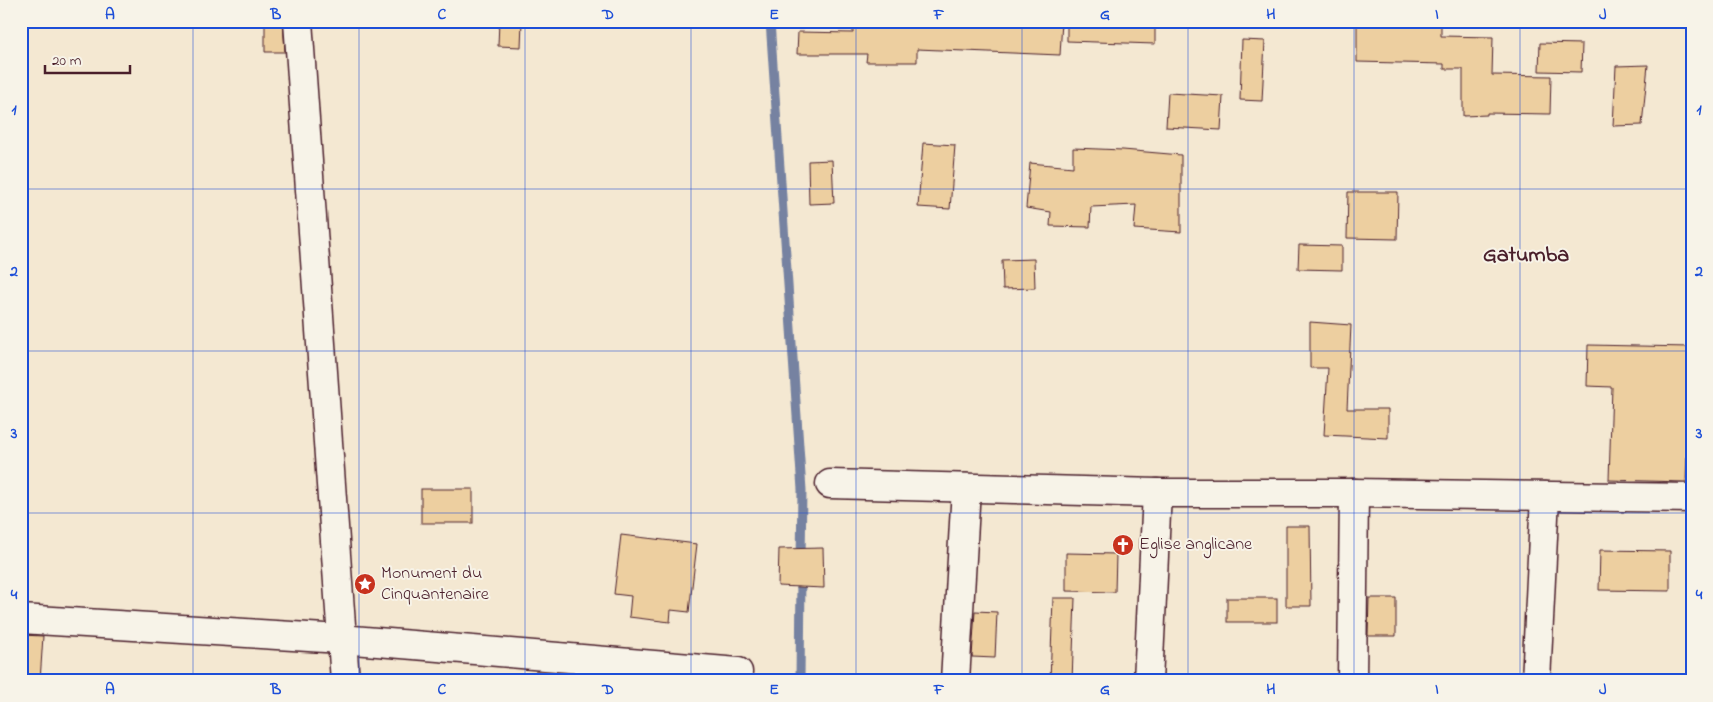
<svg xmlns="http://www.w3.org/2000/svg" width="1713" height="702" font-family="'Indie Flower',sans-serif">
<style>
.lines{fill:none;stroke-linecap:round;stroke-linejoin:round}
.stream{stroke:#7682a1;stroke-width:9}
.building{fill:#edcfa0;stroke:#4a1f2b}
.minor-casing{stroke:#4a1f2b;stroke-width:31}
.minor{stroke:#f7f3e8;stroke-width:28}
.grid{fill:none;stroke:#1d4ed8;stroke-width:1;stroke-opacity:0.55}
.labels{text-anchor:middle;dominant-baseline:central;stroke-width:4;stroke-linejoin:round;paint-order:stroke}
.poi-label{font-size:18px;fill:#4a1f2b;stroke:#f7f3e8;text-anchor:start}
.district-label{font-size:22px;font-weight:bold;fill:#4a1f2b;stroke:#f7f3e8}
.neatline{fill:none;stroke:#1d4ed8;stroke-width:2}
.grid-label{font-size:16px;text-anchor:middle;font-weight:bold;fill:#1d4ed8}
</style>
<rect width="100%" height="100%" fill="#f4e8d2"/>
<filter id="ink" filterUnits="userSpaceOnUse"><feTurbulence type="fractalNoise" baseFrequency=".02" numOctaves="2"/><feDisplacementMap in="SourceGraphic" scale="10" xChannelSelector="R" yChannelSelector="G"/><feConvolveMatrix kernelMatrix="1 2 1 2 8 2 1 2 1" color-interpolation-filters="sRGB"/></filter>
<g filter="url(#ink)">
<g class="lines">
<g class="stream">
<path d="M 770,21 L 802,490 L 801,561"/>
<path d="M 800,681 L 801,576"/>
</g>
</g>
<g class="building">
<path d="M 265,21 L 283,21 L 285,52 L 265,52 Z"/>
<path d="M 499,21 L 522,21 L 521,47 L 498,46 Z"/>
<path d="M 853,21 L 1062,21 L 1060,55 L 917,49 L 917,62 L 866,62 L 867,54 L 797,54 L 798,32 L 853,33 Z"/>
<path d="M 1067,21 L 1155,21 L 1155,44 L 1067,41 Z"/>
<path d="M 1357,21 L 1441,21 L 1441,36 L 1493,37 L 1492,75 L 1551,76 L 1550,114 L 1487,113 L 1487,115 L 1463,116 L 1463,69 L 1444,69 L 1444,64 L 1357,62 Z"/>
<path d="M 1242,40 L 1265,41 L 1262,101 L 1240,100 Z"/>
<path d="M 1540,43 L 1582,44 L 1581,72 L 1539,71 Z"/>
<path d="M 1648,65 L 1642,125 L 1613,126 L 1616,66 Z"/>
<path d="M 1168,93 L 1223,96 L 1221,130 L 1166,127 Z"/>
<path d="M 923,143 L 955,145 L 950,209 L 918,207 Z"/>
<path d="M 1073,148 L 1123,150 L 1181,155 L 1181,232 L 1134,229 L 1136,205 L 1091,207 L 1090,227 L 1050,226 L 1051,212 L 1026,208 L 1030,163 L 1073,167 Z"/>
<path d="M 832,160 L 834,203 L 809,204 L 808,161 Z"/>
<path d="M 1348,192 L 1398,192 L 1397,239 L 1347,238 Z"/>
<path d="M 1299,245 L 1342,246 L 1342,270 L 1298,269 Z"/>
<path d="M 1034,259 L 1035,288 L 1003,289 L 1002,260 Z"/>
<path d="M 1310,322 L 1351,325 L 1347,409 L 1388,409 L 1388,438 L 1324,435 L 1328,368 L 1310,368 Z"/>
<path d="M 1588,345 L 1690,347 L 1686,482 L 1609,480 L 1612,387 L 1587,386 Z"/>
<rect x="421" y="489" width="52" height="34"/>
<path d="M 1286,526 L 1310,526 L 1311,606 L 1286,606 Z"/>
<path d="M 621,535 L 697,544 L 689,612 L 671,610 L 670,622 L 629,617 L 631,596 L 614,594 Z"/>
<path d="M 823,548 L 824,588 L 778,586 L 779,549 Z"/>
<path d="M 1600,550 L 1670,551 L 1670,591 L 1599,590 Z"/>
<path d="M 1066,553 L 1116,554 L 1115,592 L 1066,591 Z"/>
<path d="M 1053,598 L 1075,598 L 1072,681 L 1050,681 Z"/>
<rect x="1227" y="598" width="50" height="24"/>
<path d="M 1369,598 L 1396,598 L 1396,636 L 1368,636 Z"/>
<path d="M 975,611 L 997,612 L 995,658 L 972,657 Z"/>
<path d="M 21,635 L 43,636 L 40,681 L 21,681 Z"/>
</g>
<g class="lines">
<g class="minor-casing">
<g id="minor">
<path d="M 298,21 L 345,681"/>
<path d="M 830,484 L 1157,493 L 1354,493 L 1692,498"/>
<path d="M 21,619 L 341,639 L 738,672"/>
<path d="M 955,681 L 966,488"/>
<path d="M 1148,681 L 1157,493"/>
<path d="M 1352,681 L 1354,493"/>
<path d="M 1536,681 L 1545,496"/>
</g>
</g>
<use href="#minor" class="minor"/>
</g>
</g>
<path class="grid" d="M 193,21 L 193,681M 359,21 L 359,681M 525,21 L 525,681M 691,21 L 691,681M 856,21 L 856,681M 1022,21 L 1022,681M 1188,21 L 1188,681M 1354,21 L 1354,681M 1520,21 L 1520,681M 21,189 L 1692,189M 21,351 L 1692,351M 21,513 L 1692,513"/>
<defs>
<g id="church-disc" transform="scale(1.125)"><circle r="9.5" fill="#c8321e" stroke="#f7f3e8"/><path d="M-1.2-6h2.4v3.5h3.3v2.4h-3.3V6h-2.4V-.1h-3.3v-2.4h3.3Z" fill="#fff"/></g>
<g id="sight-disc" transform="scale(1.125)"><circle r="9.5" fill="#c8321e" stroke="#f7f3e8"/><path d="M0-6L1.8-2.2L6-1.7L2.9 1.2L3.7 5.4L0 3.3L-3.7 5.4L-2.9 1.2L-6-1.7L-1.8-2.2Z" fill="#fff"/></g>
</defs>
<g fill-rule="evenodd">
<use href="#church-disc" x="1123" y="545"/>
<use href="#sight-disc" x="365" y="584"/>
</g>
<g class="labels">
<g class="poi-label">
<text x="1139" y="545">Eglise anglicane</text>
<text x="381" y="574">Monument du<tspan x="381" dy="21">Cinquantenaire</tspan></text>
</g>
<g class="district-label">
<text x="1526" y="256">Gatumba</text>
</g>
</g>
<rect width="1713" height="702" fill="none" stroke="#f7f3e8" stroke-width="55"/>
<path d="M45 65v8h85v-8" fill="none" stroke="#4a1f2b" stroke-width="2.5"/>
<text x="52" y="65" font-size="15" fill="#4a1f2b" stroke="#f7f3e8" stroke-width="4" paint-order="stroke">20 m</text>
<rect x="28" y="28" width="1658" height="646" class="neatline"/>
<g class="grid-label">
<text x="110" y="19">A</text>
<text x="276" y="19">B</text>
<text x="442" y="19">C</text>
<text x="608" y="19">D</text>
<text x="774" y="19">E</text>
<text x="939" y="19">F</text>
<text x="1105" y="19">G</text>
<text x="1271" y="19">H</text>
<text x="1437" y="19">I</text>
<text x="1603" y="19">J</text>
<text x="14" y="114">1</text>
<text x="1699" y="114">1</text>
<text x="14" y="276">2</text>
<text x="1699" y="276">2</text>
<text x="14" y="438">3</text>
<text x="1699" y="438">3</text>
<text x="14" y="599">4</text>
<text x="1699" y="599">4</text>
<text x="110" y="694">A</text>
<text x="276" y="694">B</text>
<text x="442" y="694">C</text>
<text x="608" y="694">D</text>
<text x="774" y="694">E</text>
<text x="939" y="694">F</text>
<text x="1105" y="694">G</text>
<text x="1271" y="694">H</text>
<text x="1437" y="694">I</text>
<text x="1603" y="694">J</text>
</g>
</svg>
